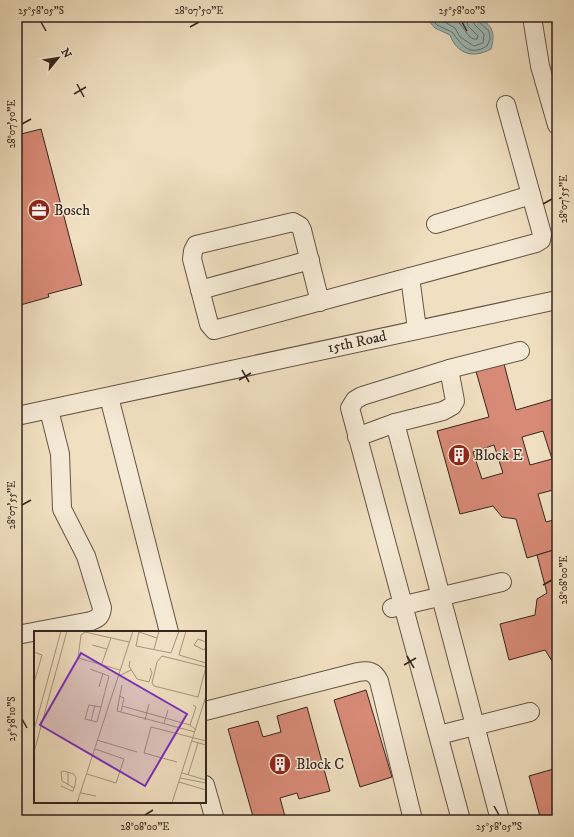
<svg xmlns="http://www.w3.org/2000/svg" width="574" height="837" font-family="'IM FELL DW Pica',serif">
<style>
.water{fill:#9cbbb9;stroke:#737f7b}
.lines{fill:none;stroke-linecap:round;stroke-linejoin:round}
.shore{stroke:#69706b;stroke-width:1}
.building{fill:#d78a76;stroke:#36251d;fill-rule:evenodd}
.minor-casing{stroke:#645446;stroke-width:20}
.minor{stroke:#f5ead6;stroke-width:18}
.ticks{fill:none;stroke:#36251d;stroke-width:1.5}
.labels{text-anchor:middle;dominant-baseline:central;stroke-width:3;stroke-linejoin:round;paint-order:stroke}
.poi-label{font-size:15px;fill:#36251d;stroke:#f5ead6;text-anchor:start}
.street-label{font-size:15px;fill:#36251d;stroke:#f5ead6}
.inset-road{fill:none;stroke:#a6957f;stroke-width:1}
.view{fill:#7b2cbf;fill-opacity:0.15;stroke:#7b2cbf;stroke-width:2}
.inset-edge{fill:none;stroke:#36251d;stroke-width:2}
.neatline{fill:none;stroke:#36251d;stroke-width:1.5}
.ticks-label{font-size:10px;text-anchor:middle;fill:#36251d}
</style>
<rect width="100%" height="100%" fill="#f0dfc0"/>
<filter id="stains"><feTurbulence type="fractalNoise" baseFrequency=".005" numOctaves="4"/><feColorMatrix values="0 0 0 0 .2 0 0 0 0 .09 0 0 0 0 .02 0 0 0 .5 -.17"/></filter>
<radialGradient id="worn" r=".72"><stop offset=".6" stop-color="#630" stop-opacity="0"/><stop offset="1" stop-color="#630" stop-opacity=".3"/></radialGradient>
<path class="water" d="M 425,17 C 450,17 504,7 491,49 C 473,59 457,54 450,35 L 435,28 Z"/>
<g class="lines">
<g class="shore">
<path d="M 429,17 L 437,25 L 452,32 C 462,45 469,57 487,46 L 490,39 L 489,31 L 478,21 L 477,17"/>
<path d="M 436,17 L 455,28 L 460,37 L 474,46 L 483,43 L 484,34 L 474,24 L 472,17"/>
<path d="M 450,17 C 453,19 458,21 461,25 C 466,30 468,40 477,39 L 478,36 L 468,26 L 466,17"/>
</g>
</g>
<g class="building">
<path d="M 41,129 L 82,285 L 48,294 L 49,297 L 17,306 L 17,135 Z"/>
<path d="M 503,360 L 516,410 L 557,398 L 557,489 L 538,494 L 546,522 L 557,519 L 557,549 L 527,558 L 516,519 L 502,517 L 493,506 L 460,514 L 437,431 L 489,417 L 475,368 ZM 543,431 L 552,459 L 530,465 L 522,437 ZM 494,445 L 503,473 L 482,479 L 473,452 Z"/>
<path d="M 557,549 L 557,663 L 552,661 L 545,650 L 509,660 L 500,624 L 535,615 L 537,599 L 547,593 L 537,555 Z"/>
<path d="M 366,690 L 392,777 L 360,787 L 334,700 Z"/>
<path d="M 307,707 L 330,791 L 299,799 L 297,793 L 280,798 L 286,820 L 254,820 L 228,729 L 258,721 L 263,737 L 281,732 L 277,716 Z"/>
<path d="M 557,768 L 557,820 L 541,820 L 529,776 Z"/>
</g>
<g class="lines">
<g class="minor-casing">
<g id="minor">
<path d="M 532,17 L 540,66 L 557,125"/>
<path d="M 436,224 L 531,195"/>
<path d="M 410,277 L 417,329"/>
<path d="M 200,290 L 310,260"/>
<path d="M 320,302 L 302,230 L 300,226 L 293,222 L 196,245 L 193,251 L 192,259 L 209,324 L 214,330 L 536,243 L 541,240 L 542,234 L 506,105"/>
<path d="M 109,397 L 169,632"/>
<path d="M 17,416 L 557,300"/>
<path d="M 395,423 L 500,820"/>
<path d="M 357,437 L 395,423 L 443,411 L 452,406 L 455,401 L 449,369"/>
<path d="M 392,608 L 502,582"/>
<path d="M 17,635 L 91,621 C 99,618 101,616 102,608 L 86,556 L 62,509 L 60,454 L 49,410"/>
<path d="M 205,711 L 358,672 C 368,670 374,671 379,681 L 413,820"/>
<path d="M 439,735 L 530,712"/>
<path d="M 205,785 L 215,820"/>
<path d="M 461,820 L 350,408 L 355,400 L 362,396 L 449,369 L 520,351"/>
</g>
</g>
<use href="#minor" class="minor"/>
</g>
<path class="ticks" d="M 41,22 L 46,31M 462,22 L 467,31M 190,27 L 199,22M 77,84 L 84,97M 74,94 L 86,87M 22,124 L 31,119M 543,204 L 552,199M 242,370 L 249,382M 239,380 L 251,373M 22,505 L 31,500M 543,585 L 552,580M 407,656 L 414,668M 404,665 L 416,658M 22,719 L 27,728M 494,806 L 499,815M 145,815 L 153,810"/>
<defs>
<g id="office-disc" transform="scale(1.15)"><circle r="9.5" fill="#8f2418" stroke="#f5ead6"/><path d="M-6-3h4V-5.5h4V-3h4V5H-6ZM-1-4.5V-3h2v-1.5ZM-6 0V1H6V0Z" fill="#fff"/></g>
<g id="building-disc" transform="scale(1.15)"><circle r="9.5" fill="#8f2418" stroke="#f5ead6"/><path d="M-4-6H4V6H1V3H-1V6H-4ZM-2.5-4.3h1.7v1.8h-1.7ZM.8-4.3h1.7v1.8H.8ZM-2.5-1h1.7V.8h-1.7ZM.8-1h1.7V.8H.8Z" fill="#fff"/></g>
</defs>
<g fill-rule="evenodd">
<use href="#office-disc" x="39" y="210"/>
<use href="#building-disc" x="459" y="455"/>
<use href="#building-disc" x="280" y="764"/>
</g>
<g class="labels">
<g class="poi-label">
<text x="54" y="210">Bosch</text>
<text x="474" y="455">Block E</text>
<text x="296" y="764">Block C</text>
</g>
<g class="street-label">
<text transform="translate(357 342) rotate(-12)">15th Road</text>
</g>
</g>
<g transform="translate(34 631)">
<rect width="172" height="172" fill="#f0dfc0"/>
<path class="inset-road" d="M 105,0 L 102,15 L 137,22 L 145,0M 152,0 L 145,24 L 172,32M 105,1 L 123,7M 172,11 L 164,8 L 160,14 L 170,19 L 172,16M 58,14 L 73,18M 120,18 L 125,0M 0,21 L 8,24 L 0,52M 128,25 L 172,36 L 164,66 L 120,55 L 118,52 L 123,31 ZM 96,30 L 95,35 L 103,48 L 115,51 L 118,42 L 116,37M 67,35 L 77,7M 56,38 L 75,45 L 67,76 L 63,91 L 51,88 L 55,74 L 67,76M 86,39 L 44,27 L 47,4 L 51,1 L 95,11M 85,45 L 97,39M 88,54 L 83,80 L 161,101M 65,56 L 69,42M 85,65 L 90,67 L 87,81M 88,75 L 156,94 L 162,99M 111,89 L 115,73M 57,90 L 61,74M 130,92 L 134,79M 156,94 L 162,76 L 159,74M 0,99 L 27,0M 63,109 L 103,121M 158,110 L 172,114M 0,121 L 33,0M 143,131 L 110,122 L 117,96 L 172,110M 34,141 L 34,154M 148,142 L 172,149M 53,143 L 82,152 L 90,128 L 61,118M 154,144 L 164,112M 146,147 L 172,152M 145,151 L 172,159M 27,155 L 38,160 L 39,160 L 41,154 L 42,147 L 40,143 L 30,140 L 27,141 L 28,150 L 40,157M 47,162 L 62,165M 43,172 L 99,0M 138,172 L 172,65"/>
<path class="view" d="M 47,22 L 153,83 L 111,155 L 6,94 Z"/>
<rect width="172" height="172" class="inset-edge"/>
</g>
<rect width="574" height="837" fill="none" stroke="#f0dfc0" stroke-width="44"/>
<g transform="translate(58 58) rotate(60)" stroke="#f5ead6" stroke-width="3" paint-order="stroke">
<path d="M0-3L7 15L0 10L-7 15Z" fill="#36251d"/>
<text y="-6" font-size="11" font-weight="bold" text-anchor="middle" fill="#36251d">N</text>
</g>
<rect x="22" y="22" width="530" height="793" class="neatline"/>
<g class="ticks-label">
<text x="41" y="14">25°58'05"S</text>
<text x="199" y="14">28°07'50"E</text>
<text x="462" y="14">25°58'00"S</text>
<text transform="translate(11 124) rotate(-90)" y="4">28°07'50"E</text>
<text transform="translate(563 199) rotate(-90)" y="4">28°07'55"E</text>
<text transform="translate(11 505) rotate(-90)" y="4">28°07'55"E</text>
<text transform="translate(563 580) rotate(-90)" y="4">28°08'00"E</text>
<text transform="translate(11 719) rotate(-90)" y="4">25°58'10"S</text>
<text x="145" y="830">28°08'00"E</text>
<text x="499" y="830">25°58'05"S</text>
</g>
<rect width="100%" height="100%" filter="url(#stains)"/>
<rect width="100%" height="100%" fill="url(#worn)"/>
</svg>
